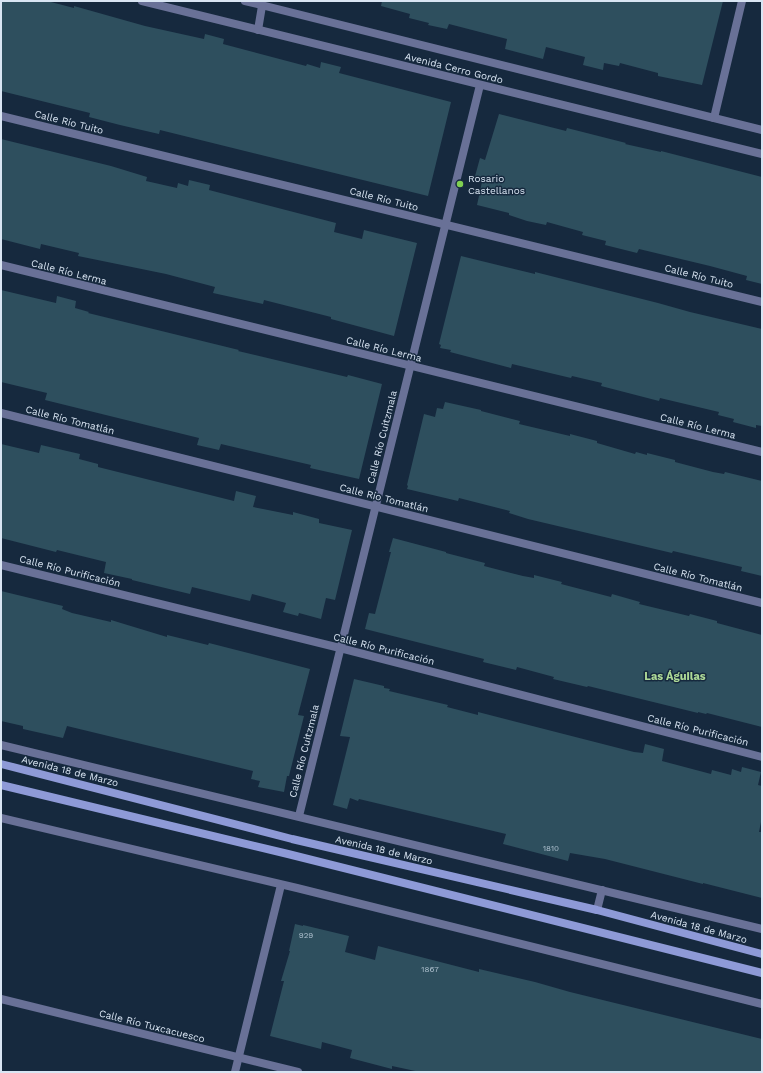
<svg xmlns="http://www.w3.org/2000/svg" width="763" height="1073" font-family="'Work Sans',sans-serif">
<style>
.building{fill:#2e4f5e}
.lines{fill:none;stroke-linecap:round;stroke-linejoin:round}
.street{stroke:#697197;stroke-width:8}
.secondary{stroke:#8e9ad7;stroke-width:8}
.poi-dot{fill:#80d051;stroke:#16293e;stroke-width:1.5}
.labels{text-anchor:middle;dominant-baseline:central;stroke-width:3;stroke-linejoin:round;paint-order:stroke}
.number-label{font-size:8px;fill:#aec0ce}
.street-label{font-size:10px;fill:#d9e5f3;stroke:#16293e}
.poi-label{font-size:10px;fill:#d9e5f3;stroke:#16293e;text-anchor:start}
.neighbourhood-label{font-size:11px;font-weight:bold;fill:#add997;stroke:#16293e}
</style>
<rect width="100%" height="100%" fill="#16293e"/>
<g class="building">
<path d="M 1,1 L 47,1 L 74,8 L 74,6 L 145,26 L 204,39 L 205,34 L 224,39 L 223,44 L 306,66 L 307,64 L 320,68 L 321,62 L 341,67 L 339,73 L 451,102 L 428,196 L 160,130 L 159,134 L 120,125 L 89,117 L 90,113 L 1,91 Z"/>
<path d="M 382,1 L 723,1 L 702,85 L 658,76 L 658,73 L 620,63 L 619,66 L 604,63 L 603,70 L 583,65 L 585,57 L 546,47 L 543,59 L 505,49 L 507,39 L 449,24 L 447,29 L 428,25 L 429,23 L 409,18 L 410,14 L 381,6 Z"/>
<path d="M 499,114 L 566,131 L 567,128 L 626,143 L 625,144 L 661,152 L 661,151 L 762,177 L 762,284 L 746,280 L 747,276 L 710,266 L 639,249 L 637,253 L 605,245 L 606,241 L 582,235 L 583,232 L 547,222 L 546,225 L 527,221 L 509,215 L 509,213 L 477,205 L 482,182 L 474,180 L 480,158 L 485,160 Z"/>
<path d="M 1,139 L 111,166 L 147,177 L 146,181 L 177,188 L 178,183 L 188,186 L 189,180 L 210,185 L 209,190 L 336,223 L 334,232 L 362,239 L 364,230 L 417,243 L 394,336 L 331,319 L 331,317 L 264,300 L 263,304 L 213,293 L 215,287 L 166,274 L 78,256 L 79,253 L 41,244 L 40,249 L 1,239 Z"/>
<path d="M 461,256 L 535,274 L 535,272 L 658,303 L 690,312 L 762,329 L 762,426 L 756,425 L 756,428 L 733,422 L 734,419 L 718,415 L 719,412 L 660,398 L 659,401 L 601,386 L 602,383 L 572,376 L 571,378 L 512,364 L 511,368 L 450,352 L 451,350 L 440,348 L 441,345 L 439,344 Z"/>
<path d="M 1,290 L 56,303 L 57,296 L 76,301 L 75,308 L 89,312 L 88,313 L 239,350 L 238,351 L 347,377 L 348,375 L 382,384 L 359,479 L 310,468 L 311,465 L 221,444 L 219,450 L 197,445 L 199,438 L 45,400 L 47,393 L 1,382 Z"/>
<path d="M 445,402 L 481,410 L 481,411 L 520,421 L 519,424 L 570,436 L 570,434 L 597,441 L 597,443 L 635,454 L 636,452 L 647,455 L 647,453 L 675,460 L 675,462 L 713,472 L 724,474 L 725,472 L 762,481 L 762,576 L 741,571 L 742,567 L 673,551 L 672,553 L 528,519 L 509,513 L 510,511 L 459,498 L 458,501 L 407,489 L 408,486 L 407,485 L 424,414 L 435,417 L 437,408 L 443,409 Z"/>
<path d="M 1,444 L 39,453 L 41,445 L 80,454 L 79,459 L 98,464 L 98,467 L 234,501 L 236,491 L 256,496 L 253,507 L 293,515 L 293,512 L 319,519 L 319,523 L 352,530 L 335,600 L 326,598 L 321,619 L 299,613 L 298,616 L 283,612 L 286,603 L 252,594 L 250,601 L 192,587 L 190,594 L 132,580 L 132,579 L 104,573 L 106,562 L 57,550 L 56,552 L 1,538 Z"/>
<path d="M 393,538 L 446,552 L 446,553 L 485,563 L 484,566 L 523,576 L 534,578 L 534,575 L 562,582 L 561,584 L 611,597 L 612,594 L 640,602 L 639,604 L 689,616 L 690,614 L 717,621 L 717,623 L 762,635 L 762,727 L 707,713 L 706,714 L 698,712 L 698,713 L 588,686 L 587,687 L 553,679 L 554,677 L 517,667 L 516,670 L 483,662 L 484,659 L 365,629 L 369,613 L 375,614 L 391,552 L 389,552 Z"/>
<path d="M 1,591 L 63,606 L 62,609 L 72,613 L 111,622 L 111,620 L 167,637 L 167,635 L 208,645 L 209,643 L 310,669 L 298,715 L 304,716 L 289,776 L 287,776 L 284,792 L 258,787 L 260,781 L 251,779 L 253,771 L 67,726 L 63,738 L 23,729 L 23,726 L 1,721 Z"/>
<path d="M 354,679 L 384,686 L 384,688 L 390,689 L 389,691 L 448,705 L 447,707 L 478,715 L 478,712 L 634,752 L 643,753 L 645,744 L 664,749 L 662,761 L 711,774 L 712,770 L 731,775 L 732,769 L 741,772 L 742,767 L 761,772 L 758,785 L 762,786 L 762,817 L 759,832 L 762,832 L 762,898 L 703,883 L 703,884 L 605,859 L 570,853 L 568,861 L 503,844 L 506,834 L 359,799 L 358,801 L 350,798 L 347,809 L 333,805 L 350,737 L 340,736 Z"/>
<path d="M 295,924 L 303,926 L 303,925 L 349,936 L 345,952 L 375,960 L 378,946 L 479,972 L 479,969 L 535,982 L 570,992 L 762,1039 L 762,1072 L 420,1072 L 392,1066 L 392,1069 L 350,1058 L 352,1050 L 322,1042 L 321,1049 L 270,1036 L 284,981 L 281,981 L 290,951 L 289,951 Z"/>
</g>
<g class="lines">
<g class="street">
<path d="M 142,1 L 762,154"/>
<path d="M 245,1 L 762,130"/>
<path d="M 258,30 L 262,6"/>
<path d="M 1,116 L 762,302"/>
<path d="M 714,118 L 742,1"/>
<path d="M 1,265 L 762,452"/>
<path d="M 1,413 L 762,603"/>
<path d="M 1,565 L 340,648 L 762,757"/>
<path d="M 1,745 L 762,929"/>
<path d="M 299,816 L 480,85"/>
<path d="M 1,818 L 297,888 L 762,1004"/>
<path d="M 597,910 L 602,890"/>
<path d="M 1,999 L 298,1072"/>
<path d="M 235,1072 L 281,885"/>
</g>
<g class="secondary">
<path d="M 1,764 L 292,839 L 597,910 L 762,954"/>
<path d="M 1,785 L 288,854 L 762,973"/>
</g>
</g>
<circle class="poi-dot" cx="460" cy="184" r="4"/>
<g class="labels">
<g class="number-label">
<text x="551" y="848">1810</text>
<text x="306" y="935">929</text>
<text x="430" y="969">1867</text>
</g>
<g class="street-label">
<text transform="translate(454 68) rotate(14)">Avenida Cerro Gordo</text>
<text transform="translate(69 122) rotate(14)">Calle Río Tuito</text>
<text transform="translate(384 199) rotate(14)">Calle Río Tuito</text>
<text transform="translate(69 272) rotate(14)">Calle Río Lerma</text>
<text transform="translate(699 276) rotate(14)">Calle Río Tuito</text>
<text transform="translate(384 349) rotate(14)">Calle Río Lerma</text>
<text transform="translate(70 420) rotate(14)">Calle Río Tomatlán</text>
<text transform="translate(698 426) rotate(14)">Calle Río Lerma</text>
<text transform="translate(382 437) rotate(-76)">Calle Río Cuitzmala</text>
<text transform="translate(384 498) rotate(14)">Calle Río Tomatlán</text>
<text transform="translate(70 571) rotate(14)">Calle Río Purificación</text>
<text transform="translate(698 577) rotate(14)">Calle Río Tomatlán</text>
<text transform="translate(384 649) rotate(14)">Calle Río Purificación</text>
<text transform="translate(698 730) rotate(14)">Calle Río Purificación</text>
<text transform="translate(304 751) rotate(-76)">Calle Río Cuitzmala</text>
<text transform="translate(70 771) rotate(14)">Avenida 18 de Marzo</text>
<text transform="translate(384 850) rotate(13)">Avenida 18 de Marzo</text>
<text transform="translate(699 927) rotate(15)">Avenida 18 de Marzo</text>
<text transform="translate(152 1026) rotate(14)">Calle Río Tuxcacuesco</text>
</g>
<g class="poi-label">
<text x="468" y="178">Rosario<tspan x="468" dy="12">Castellanos</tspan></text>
</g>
<g class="neighbourhood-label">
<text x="675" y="676">Las Águilas</text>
</g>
</g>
<rect width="763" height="1073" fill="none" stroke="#d9e5f3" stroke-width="4"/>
</svg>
